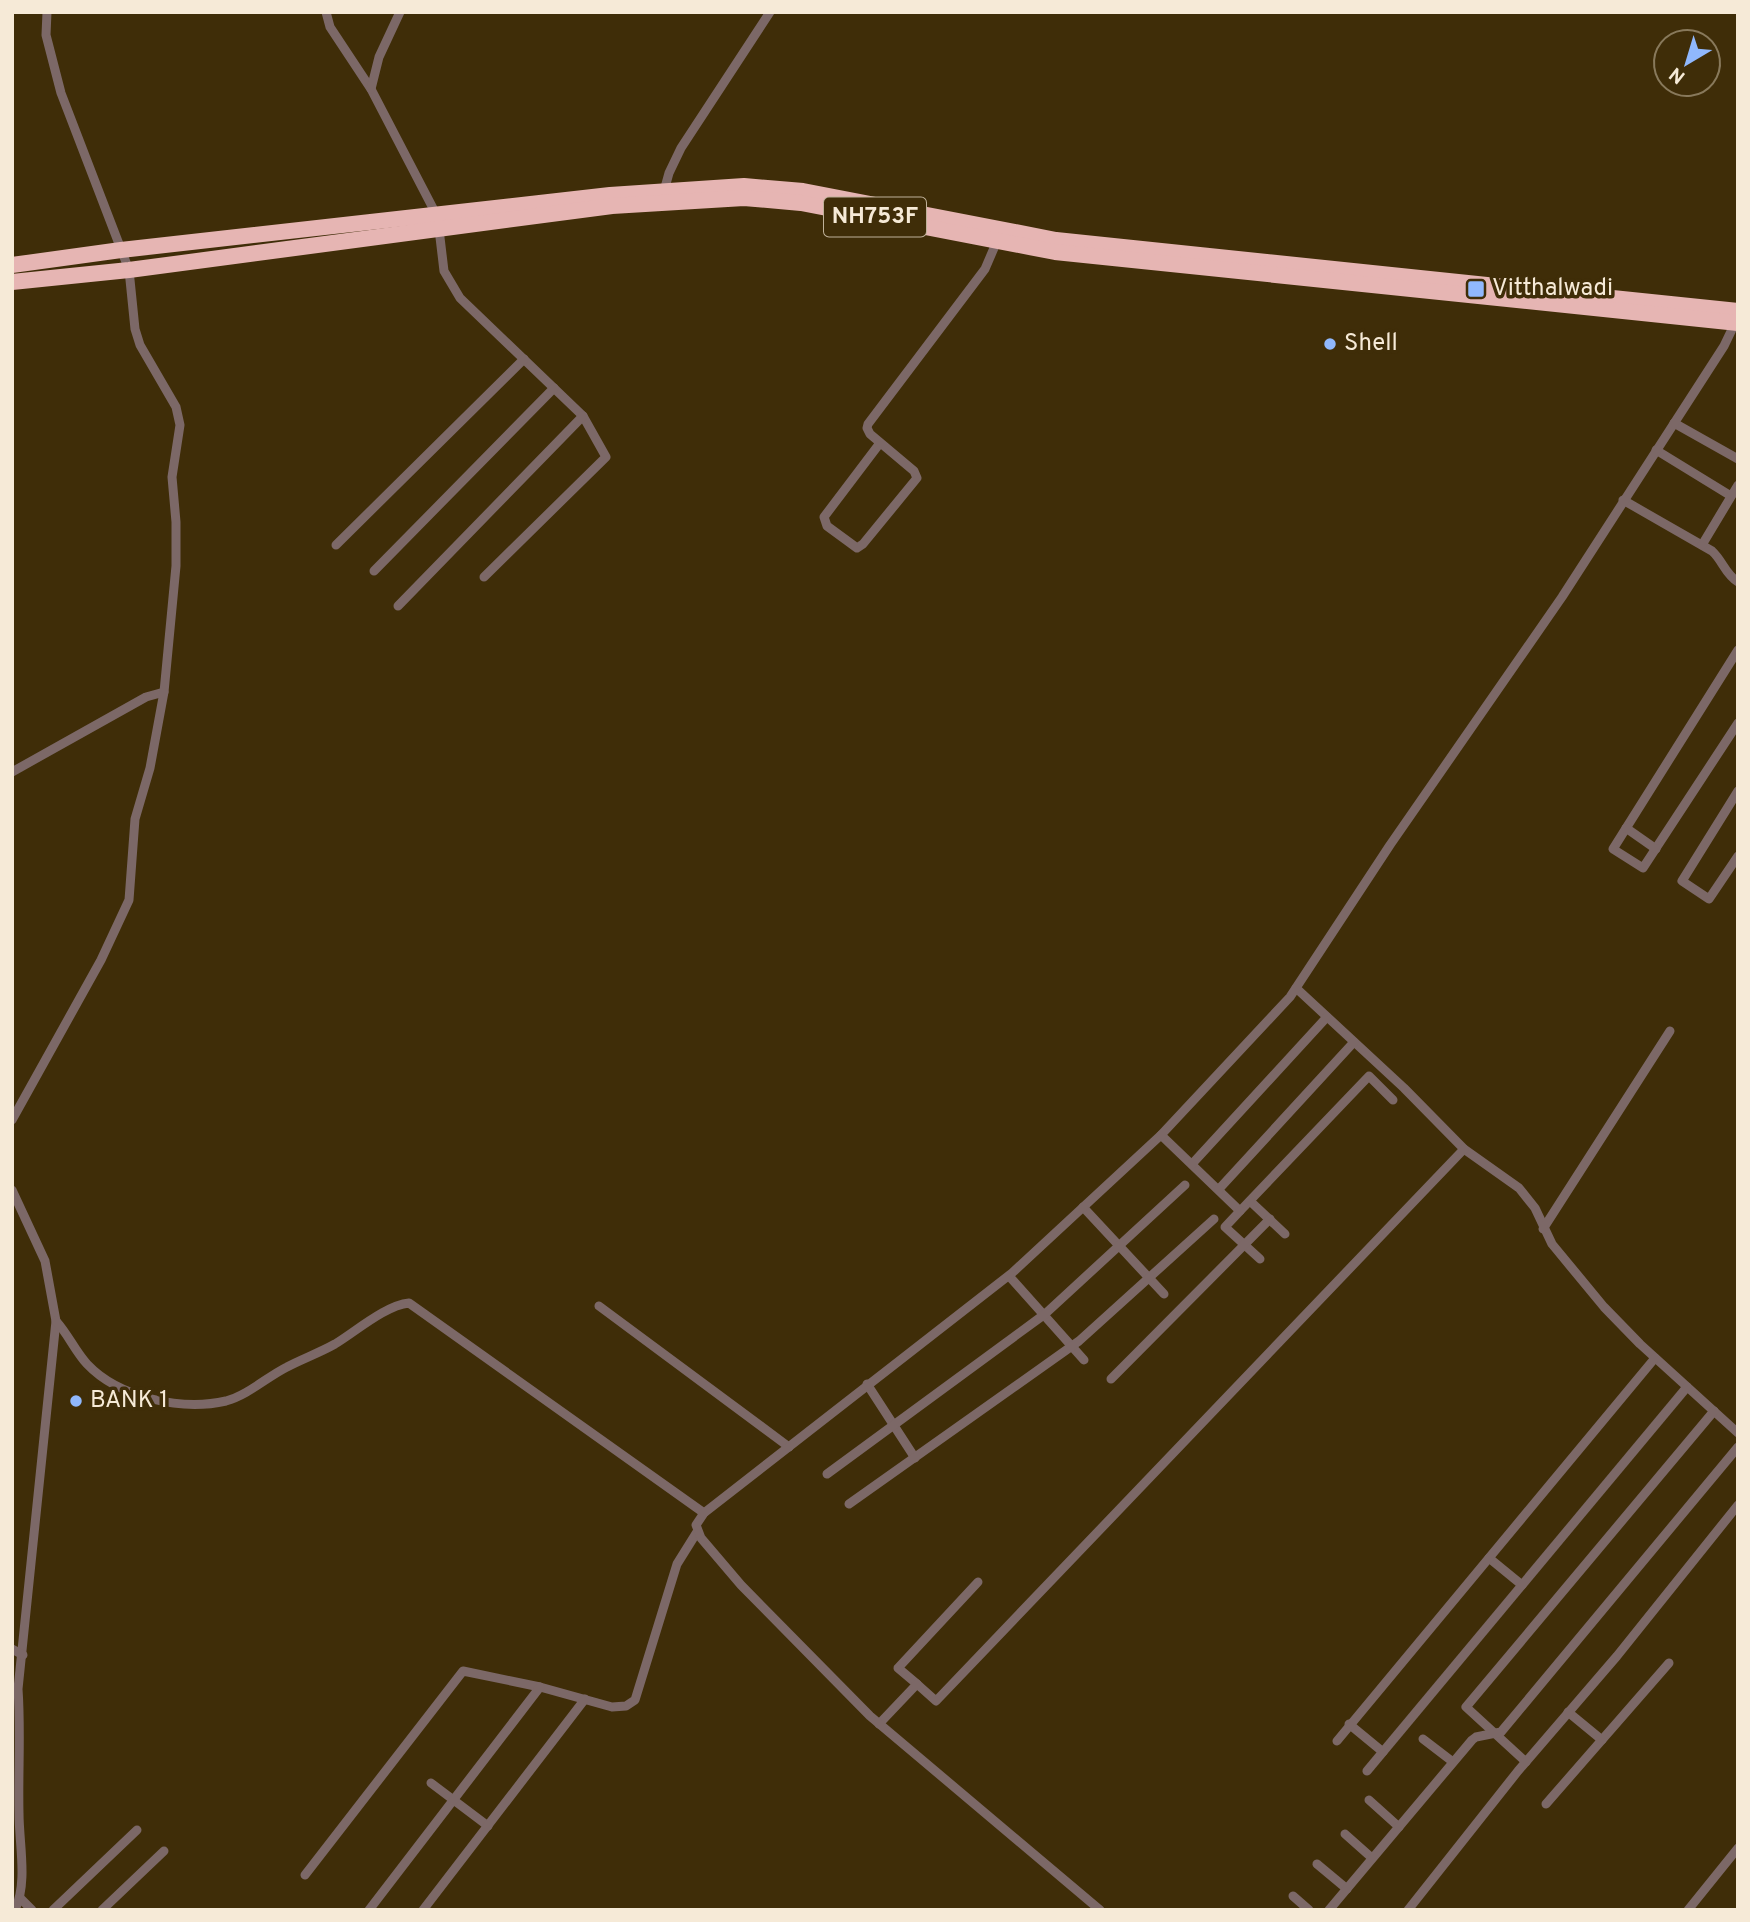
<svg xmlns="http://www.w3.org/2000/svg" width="1750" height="1922" font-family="Overpass,sans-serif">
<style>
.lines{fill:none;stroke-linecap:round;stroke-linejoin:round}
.street{stroke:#7c6867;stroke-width:9}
.highway{stroke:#e6b5b3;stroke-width:16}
.poi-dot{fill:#90b8fd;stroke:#3f2d08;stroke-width:2.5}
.labels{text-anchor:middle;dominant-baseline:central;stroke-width:7;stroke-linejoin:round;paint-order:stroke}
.shield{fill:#3f2d08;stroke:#bfb199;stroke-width:2}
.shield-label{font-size:23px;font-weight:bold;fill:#f6ead7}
.poi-label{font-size:24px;fill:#f6ead7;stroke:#3f2d08;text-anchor:start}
</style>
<rect width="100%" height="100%" fill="#3f2d08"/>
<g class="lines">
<g class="street">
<path d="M 326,12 L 330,27 L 371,89 L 436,214"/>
<path d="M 371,89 L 379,57 L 400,12"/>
<path d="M 664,191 L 669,173 L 681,148 L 770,12"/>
<path d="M 439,229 L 444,271 L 460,298 L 583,416 L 606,457 L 484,577"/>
<path d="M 1674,423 L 1738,459"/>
<path d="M 880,443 L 824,517 L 827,526 L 857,548 L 863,544 L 917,478 L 914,471 L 870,434 L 867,428 L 868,424 L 985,269 L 997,241"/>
<path d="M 1656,450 L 1731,496"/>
<path d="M 1623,500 L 1712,551 C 1723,561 1725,574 1738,582"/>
<path d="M 336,545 L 524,359"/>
<path d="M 1702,545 L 1738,485"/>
<path d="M 374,571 L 554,388"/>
<path d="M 398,606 L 583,416"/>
<path d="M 1738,650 L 1613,849 L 1643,868 L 1738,723"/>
<path d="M 12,772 L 146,697 L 164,692"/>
<path d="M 1738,791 L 1682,881 L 1709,899 L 1738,856"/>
<path d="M 1626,828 L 1656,849"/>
<path d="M 1296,988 L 1404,1088 L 1464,1149 L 1519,1188 L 1535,1208 L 1552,1244 L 1604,1307 L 1640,1344 L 1738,1433"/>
<path d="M 12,1120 L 101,960 L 129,900 L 135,819 L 150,768 L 164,692 L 176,566 L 176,522 L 172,477 L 180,425 L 176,407 L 140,345 L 135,329 L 129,270 L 61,93 L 46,35 L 47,12"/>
<path d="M 1161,1135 L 1240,1211 L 1369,1076 L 1393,1100"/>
<path d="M 1192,1164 L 1327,1017"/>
<path d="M 1219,1189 L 1354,1042"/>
<path d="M 12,1190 L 45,1261 L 56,1321 L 18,1689 C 21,1731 18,1772 19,1813 C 19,1844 28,1882 15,1910"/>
<path d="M 1250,1201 L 1285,1234"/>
<path d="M 1083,1207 L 1164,1294"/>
<path d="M 1240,1211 L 1225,1227 L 1260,1259"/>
<path d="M 1543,1229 L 1670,1031"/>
<path d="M 1009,1276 L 1084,1360"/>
<path d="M 599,1306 L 789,1447"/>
<path d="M 56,1321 C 68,1334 75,1351 87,1364 C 119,1398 182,1411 226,1401 C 248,1395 267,1377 287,1367 C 302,1359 319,1353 335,1344 C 355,1332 386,1305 409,1303 L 704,1513"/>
<path d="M 1111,1379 L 1270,1219"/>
<path d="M 867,1384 L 915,1458"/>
<path d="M 827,1474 L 1045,1314 L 1185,1185"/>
<path d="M 849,1504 L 1079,1341 L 1214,1219"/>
<path d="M 1489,1558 L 1522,1585"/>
<path d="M 12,1649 L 23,1655"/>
<path d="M 917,1684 L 898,1668 L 978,1582"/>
<path d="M 1568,1712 L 1602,1740"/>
<path d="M 879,1724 L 917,1684 L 936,1701 L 1464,1149"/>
<path d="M 1349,1724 L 1383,1752"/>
<path d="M 1423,1739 L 1453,1762"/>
<path d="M 1337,1741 L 1655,1358"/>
<path d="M 1526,1762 L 1466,1707 L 1714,1411"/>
<path d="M 1367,1771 L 1687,1387"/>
<path d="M 431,1783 L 488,1826"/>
<path d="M 1369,1800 L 1399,1827"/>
<path d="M 1546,1804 L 1669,1663"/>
<path d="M 1345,1834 L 1372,1858"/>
<path d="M 1317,1864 L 1347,1889"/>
<path d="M 305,1875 L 463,1671 L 540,1687 L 612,1707 L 626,1706 L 635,1700 L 677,1564 L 697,1532"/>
<path d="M 1293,1896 L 1309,1910"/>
<path d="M 20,1898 L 32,1910"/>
<path d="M 53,1910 L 137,1830"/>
<path d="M 102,1910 L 164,1851"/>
<path d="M 369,1910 L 540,1687"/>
<path d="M 423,1910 L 585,1699"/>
<path d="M 1100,1910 L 870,1716 L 741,1585 L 701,1538 L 696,1525 L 704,1513 L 1012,1273 L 1161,1135 L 1290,997 L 1390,845 L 1562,597 L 1724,346 L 1736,321"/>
<path d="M 1329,1910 L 1472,1740 L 1476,1737 L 1501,1732 L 1738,1447"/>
<path d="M 1408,1910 L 1518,1771 L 1617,1656 L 1738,1505"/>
<path d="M 1688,1910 L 1738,1848"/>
</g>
<g class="highway">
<path d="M 12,265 L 121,250 L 610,195 L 744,186 L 803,191 L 1056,240 L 1738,311"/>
<path d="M 12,282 L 129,270 L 612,206 L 744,198 L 801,203 L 1055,252 L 1738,323"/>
</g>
</g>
<g class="poi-dot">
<rect x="1467" y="280" width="18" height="18" rx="3.5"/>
<circle cx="1330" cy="344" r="7"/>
<circle cx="76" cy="1401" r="7"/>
</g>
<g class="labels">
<rect class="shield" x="824" y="197.5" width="102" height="39" rx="5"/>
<g class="shield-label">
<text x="875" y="217">NH753F</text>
</g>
<g class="poi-label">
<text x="1492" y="289">Vitthalwadi</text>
<text x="1344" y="344">Shell</text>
<text x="90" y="1401">BANK 1</text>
</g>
</g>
<rect width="1750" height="1922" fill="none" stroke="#f6ead7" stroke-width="28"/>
<g transform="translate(1687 63) rotate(218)"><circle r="33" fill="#3f2d08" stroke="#88795b" stroke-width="2"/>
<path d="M0-5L12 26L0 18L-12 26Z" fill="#90b8fd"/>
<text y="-10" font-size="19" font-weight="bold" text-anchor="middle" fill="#f6ead7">N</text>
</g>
</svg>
